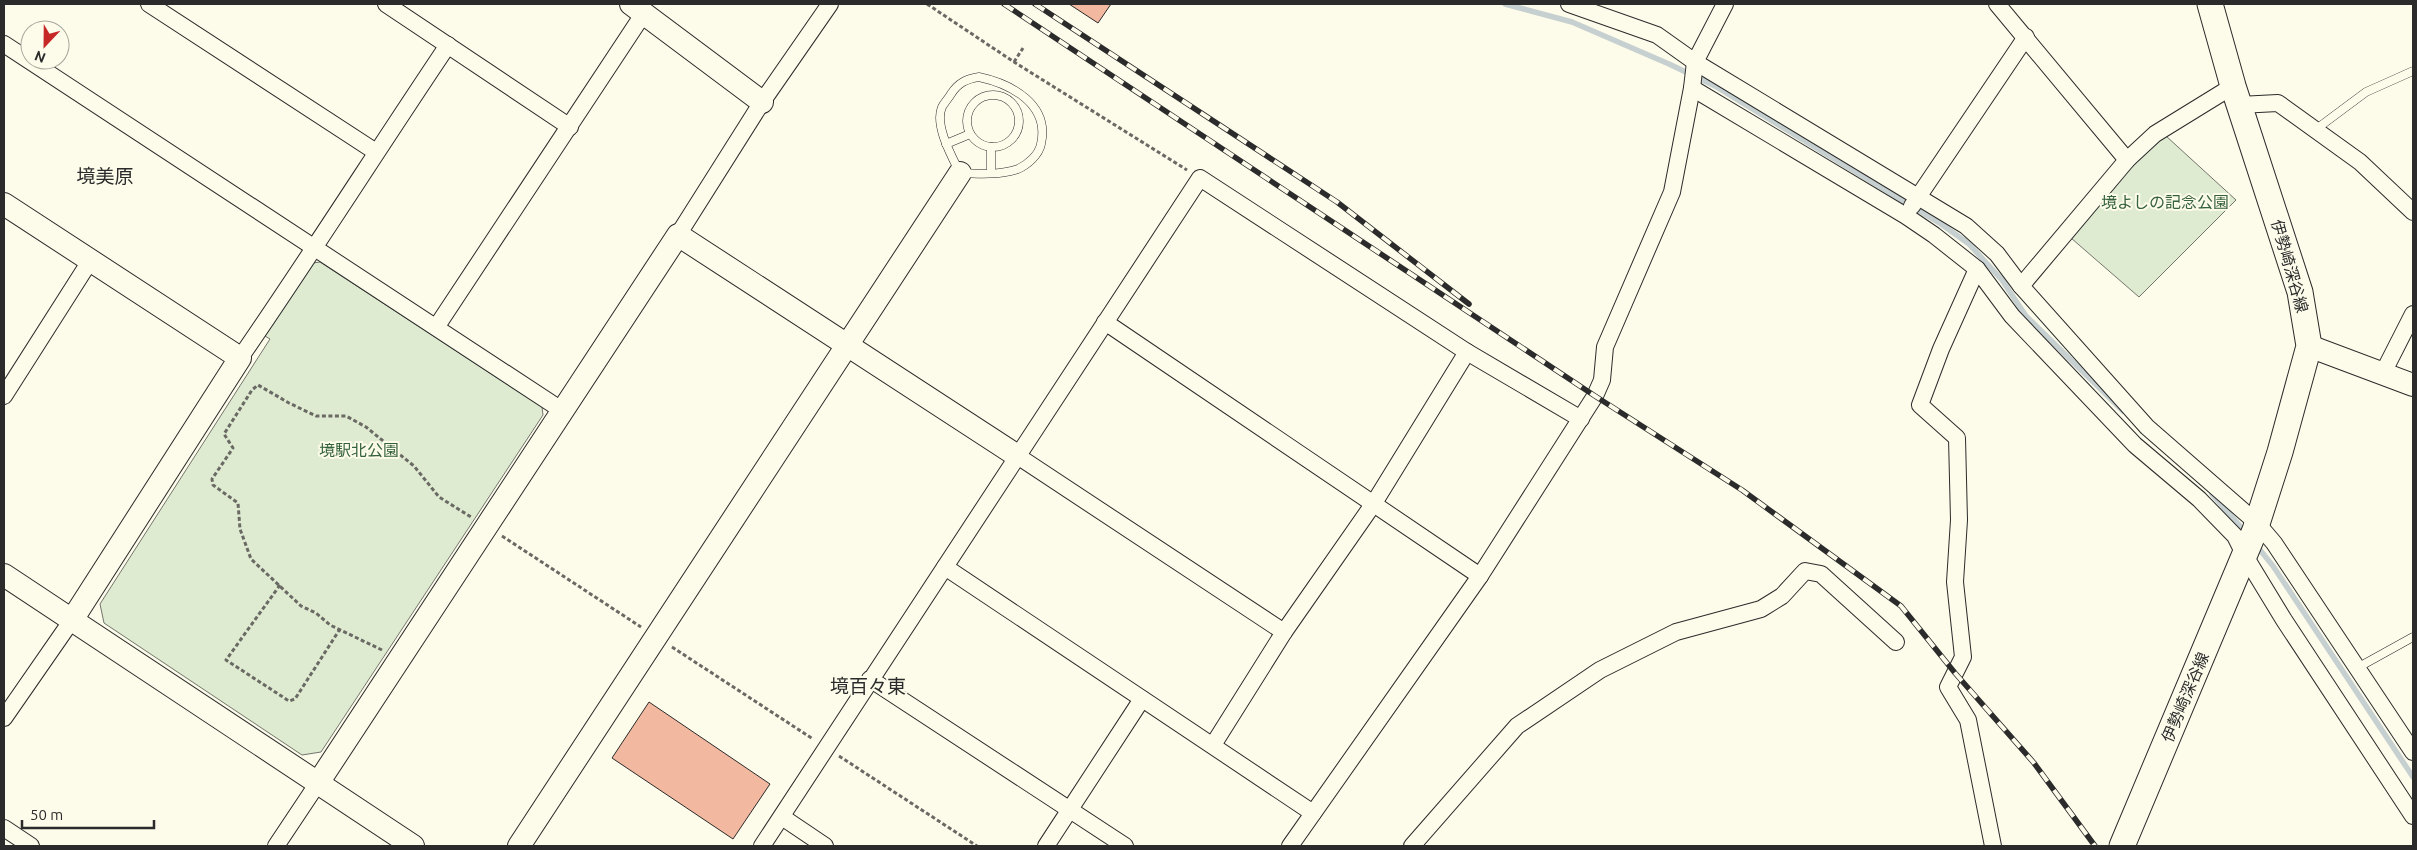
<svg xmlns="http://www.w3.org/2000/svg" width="2417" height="850" font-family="Ubuntu,'Noto Sans JP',sans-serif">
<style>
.green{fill:#deebd1;stroke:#74746e}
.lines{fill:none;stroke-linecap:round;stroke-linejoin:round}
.stream{stroke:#c7d0d0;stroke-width:5.5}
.building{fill:#f2b8a0;stroke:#2b2b2b}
.lane-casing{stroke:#2b2b2b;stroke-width:9}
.street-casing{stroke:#2b2b2b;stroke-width:18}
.secondary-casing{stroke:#2b2b2b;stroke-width:24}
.primary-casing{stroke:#2b2b2b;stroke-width:27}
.path{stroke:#6a6964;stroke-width:3;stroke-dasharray:4 2.5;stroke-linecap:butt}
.lane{stroke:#fdfbea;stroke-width:8}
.street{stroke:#fdfbea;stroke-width:16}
.secondary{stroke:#fdfbea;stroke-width:22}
.primary{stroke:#fdfbea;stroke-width:25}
.rail-casing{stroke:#2b2b2b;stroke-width:5.5}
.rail{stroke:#fdfbea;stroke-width:4;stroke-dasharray:11;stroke-linecap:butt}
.labels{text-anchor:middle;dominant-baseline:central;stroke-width:4;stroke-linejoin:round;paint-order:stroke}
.park-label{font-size:16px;fill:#34623c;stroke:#fdfbea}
.street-label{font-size:16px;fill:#2b2b2b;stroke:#fdfbea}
.quarter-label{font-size:19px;fill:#2b2b2b;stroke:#fdfbea}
</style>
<rect width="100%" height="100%" fill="#fdfbea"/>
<g class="green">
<path d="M 2166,136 L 2236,200 L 2139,297 L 2071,238 L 2138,159 Z"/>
<path d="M 320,262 L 542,407 L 543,415 L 321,752 L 302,755 L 104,623 L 100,604 L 270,339 L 265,336 L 313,263 Z"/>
</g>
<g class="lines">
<g class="stream">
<path d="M 1505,4 L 1572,22 L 1669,64 L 1715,86 L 1941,224 L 1969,244 L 2002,280 L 2026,316 L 2123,411"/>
<path d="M 2212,494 L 2247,534"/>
<path d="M 2256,545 L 2273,566 L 2413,777"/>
</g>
</g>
<g class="building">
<path d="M 1069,4 L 1111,4 L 1098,23 Z"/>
<path d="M 649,702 L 770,784 L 733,839 L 612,758 Z"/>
</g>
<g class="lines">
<g class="lane-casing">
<g id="lane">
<path d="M 979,77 C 1011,84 1050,104 1041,144 C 1039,155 1027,165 1018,169 C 1000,175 979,174 960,173 C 952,157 934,125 942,107 C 944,103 948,99 951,94 C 958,83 966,79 979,77 Z"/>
<circle cx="993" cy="121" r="26"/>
<path d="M 2315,130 L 2366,92 L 2413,71"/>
<path d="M 946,144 L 970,134"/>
<path d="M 991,147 L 991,173"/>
<path d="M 2357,668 L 2413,637"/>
</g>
</g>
<g class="street-casing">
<g id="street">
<path d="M 149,4 L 376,152"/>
<path d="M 386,4 L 570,127"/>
<path d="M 1569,4 L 1657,35 L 1695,62 L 1966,226 L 1997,254 L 2021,286 L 2147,427 L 2257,523 L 2274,543 L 2413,752"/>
<path d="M 1997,4 L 2127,160"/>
<path d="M 4,44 L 563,411"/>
<path d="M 1692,88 L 1906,216 L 1934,235 L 1977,269 L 2012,316 L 2135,445 L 2199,499 L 2235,536 L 2245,556 L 2284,620 L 2413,816"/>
<path d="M 2239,105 L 2278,103 L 2360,162 L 2413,212"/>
<path d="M 1912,206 L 2026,37"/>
<path d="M 678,235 L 762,102 L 830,4"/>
<path d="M 1977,269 L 1941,349 L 1920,405 L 1957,438 L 1959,520 L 1955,582 L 1963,657 L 1948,687 L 1968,720 L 1993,846"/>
<path d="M 2021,286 L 2127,160 L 2155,134 L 2233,86"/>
<path d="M 1105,322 L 1480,576"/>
<path d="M 437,326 L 644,13"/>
<path d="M 240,358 C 311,255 378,149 448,45"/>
<path d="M 2383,373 L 2413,314"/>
<path d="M 4,396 L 90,261"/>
<path d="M 1016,455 L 1284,632"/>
<path d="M 945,567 L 1313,813"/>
<path d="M 870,679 L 1125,846"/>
<path d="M 4,718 L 72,620"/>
<path d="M 1213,745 L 1284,632 L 1374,503 L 1467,352"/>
<path d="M 782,817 L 825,846"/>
<path d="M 4,828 L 31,846"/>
<path d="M 276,846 L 318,783"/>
<path d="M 762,846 L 1200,178 L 1467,352 L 1581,419"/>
<path d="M 1046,846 L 1142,699"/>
<path d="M 1290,846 L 1480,576 L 1595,396 L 1602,380 L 1605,347 L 1672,192 L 1692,88 L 1695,62 L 1725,4"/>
<path d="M 1412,846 L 1517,726 L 1600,670 L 1676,632 L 1761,609 L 1782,596 L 1805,571 L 1821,574 L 1896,642"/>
</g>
</g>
<g class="secondary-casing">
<g id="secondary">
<path d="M 631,4 L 762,102"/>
<path d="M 4,204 L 240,358 L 72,620"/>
<path d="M 2309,346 L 2413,385"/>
<path d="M 4,575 L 413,846"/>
<path d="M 318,783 L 678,235 L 1016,455"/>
<path d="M 519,846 L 960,173"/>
</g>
</g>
<g class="primary-casing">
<path id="primary" d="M 2122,846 L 2255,530 L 2280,452 L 2309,346 L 2300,292 L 2233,86 L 2210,4"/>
</g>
<g class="path">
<path d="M 927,4 L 1014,62 L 1187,170"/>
<path d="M 1014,62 L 1023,48"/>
<path d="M 502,536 L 641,627"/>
<path d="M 280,585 L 226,660 L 289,701 L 295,699 L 340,629"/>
<path d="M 672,647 L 813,739"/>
<path d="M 382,650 L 330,625 L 316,613 L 301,606 L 251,559 L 240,529 L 238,503 L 213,485 L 212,479 L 233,448 L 224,434 L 252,390 L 258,385 L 289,403 L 316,416 L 346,416 L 366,427 L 414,466 L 439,497 L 471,517"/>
<path d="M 839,756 L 977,846"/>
</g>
<use href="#lane" class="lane"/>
<use href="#street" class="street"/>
<use href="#secondary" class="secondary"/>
<use href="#primary" class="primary"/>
<g class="rail-casing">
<g id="rail">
<path d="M 1004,4 L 1595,396 L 1742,490 L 1901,606 L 1955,673 L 2034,763 L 2095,846"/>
<path d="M 1035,4 L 1337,202 L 1469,304"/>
</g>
</g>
<use href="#rail" class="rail"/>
</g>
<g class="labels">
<g class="park-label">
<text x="2165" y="202">境よしの記念公園</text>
<text x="359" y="450">境駅北公園</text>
</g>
<g class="street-label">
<text transform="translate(2290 266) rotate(74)">伊勢崎深谷線</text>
<text transform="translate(2185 697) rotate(-67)">伊勢崎深谷線</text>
</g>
<g class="quarter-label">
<text x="105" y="176">境美原</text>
<text x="868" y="686">境百々東</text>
</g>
</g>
<rect width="2417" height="850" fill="none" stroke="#2b2b2b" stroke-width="10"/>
<g transform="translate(45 45) rotate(202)"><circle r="24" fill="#fdfbea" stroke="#a9a89e"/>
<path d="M0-4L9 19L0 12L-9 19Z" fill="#c62828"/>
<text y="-8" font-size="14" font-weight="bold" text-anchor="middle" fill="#2b2b2b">N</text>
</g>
<path d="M22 820v8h132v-8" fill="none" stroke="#2b2b2b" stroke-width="2.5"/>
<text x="30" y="820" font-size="15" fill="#2b2b2b" stroke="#fdfbea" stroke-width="4" paint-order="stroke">50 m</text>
</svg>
